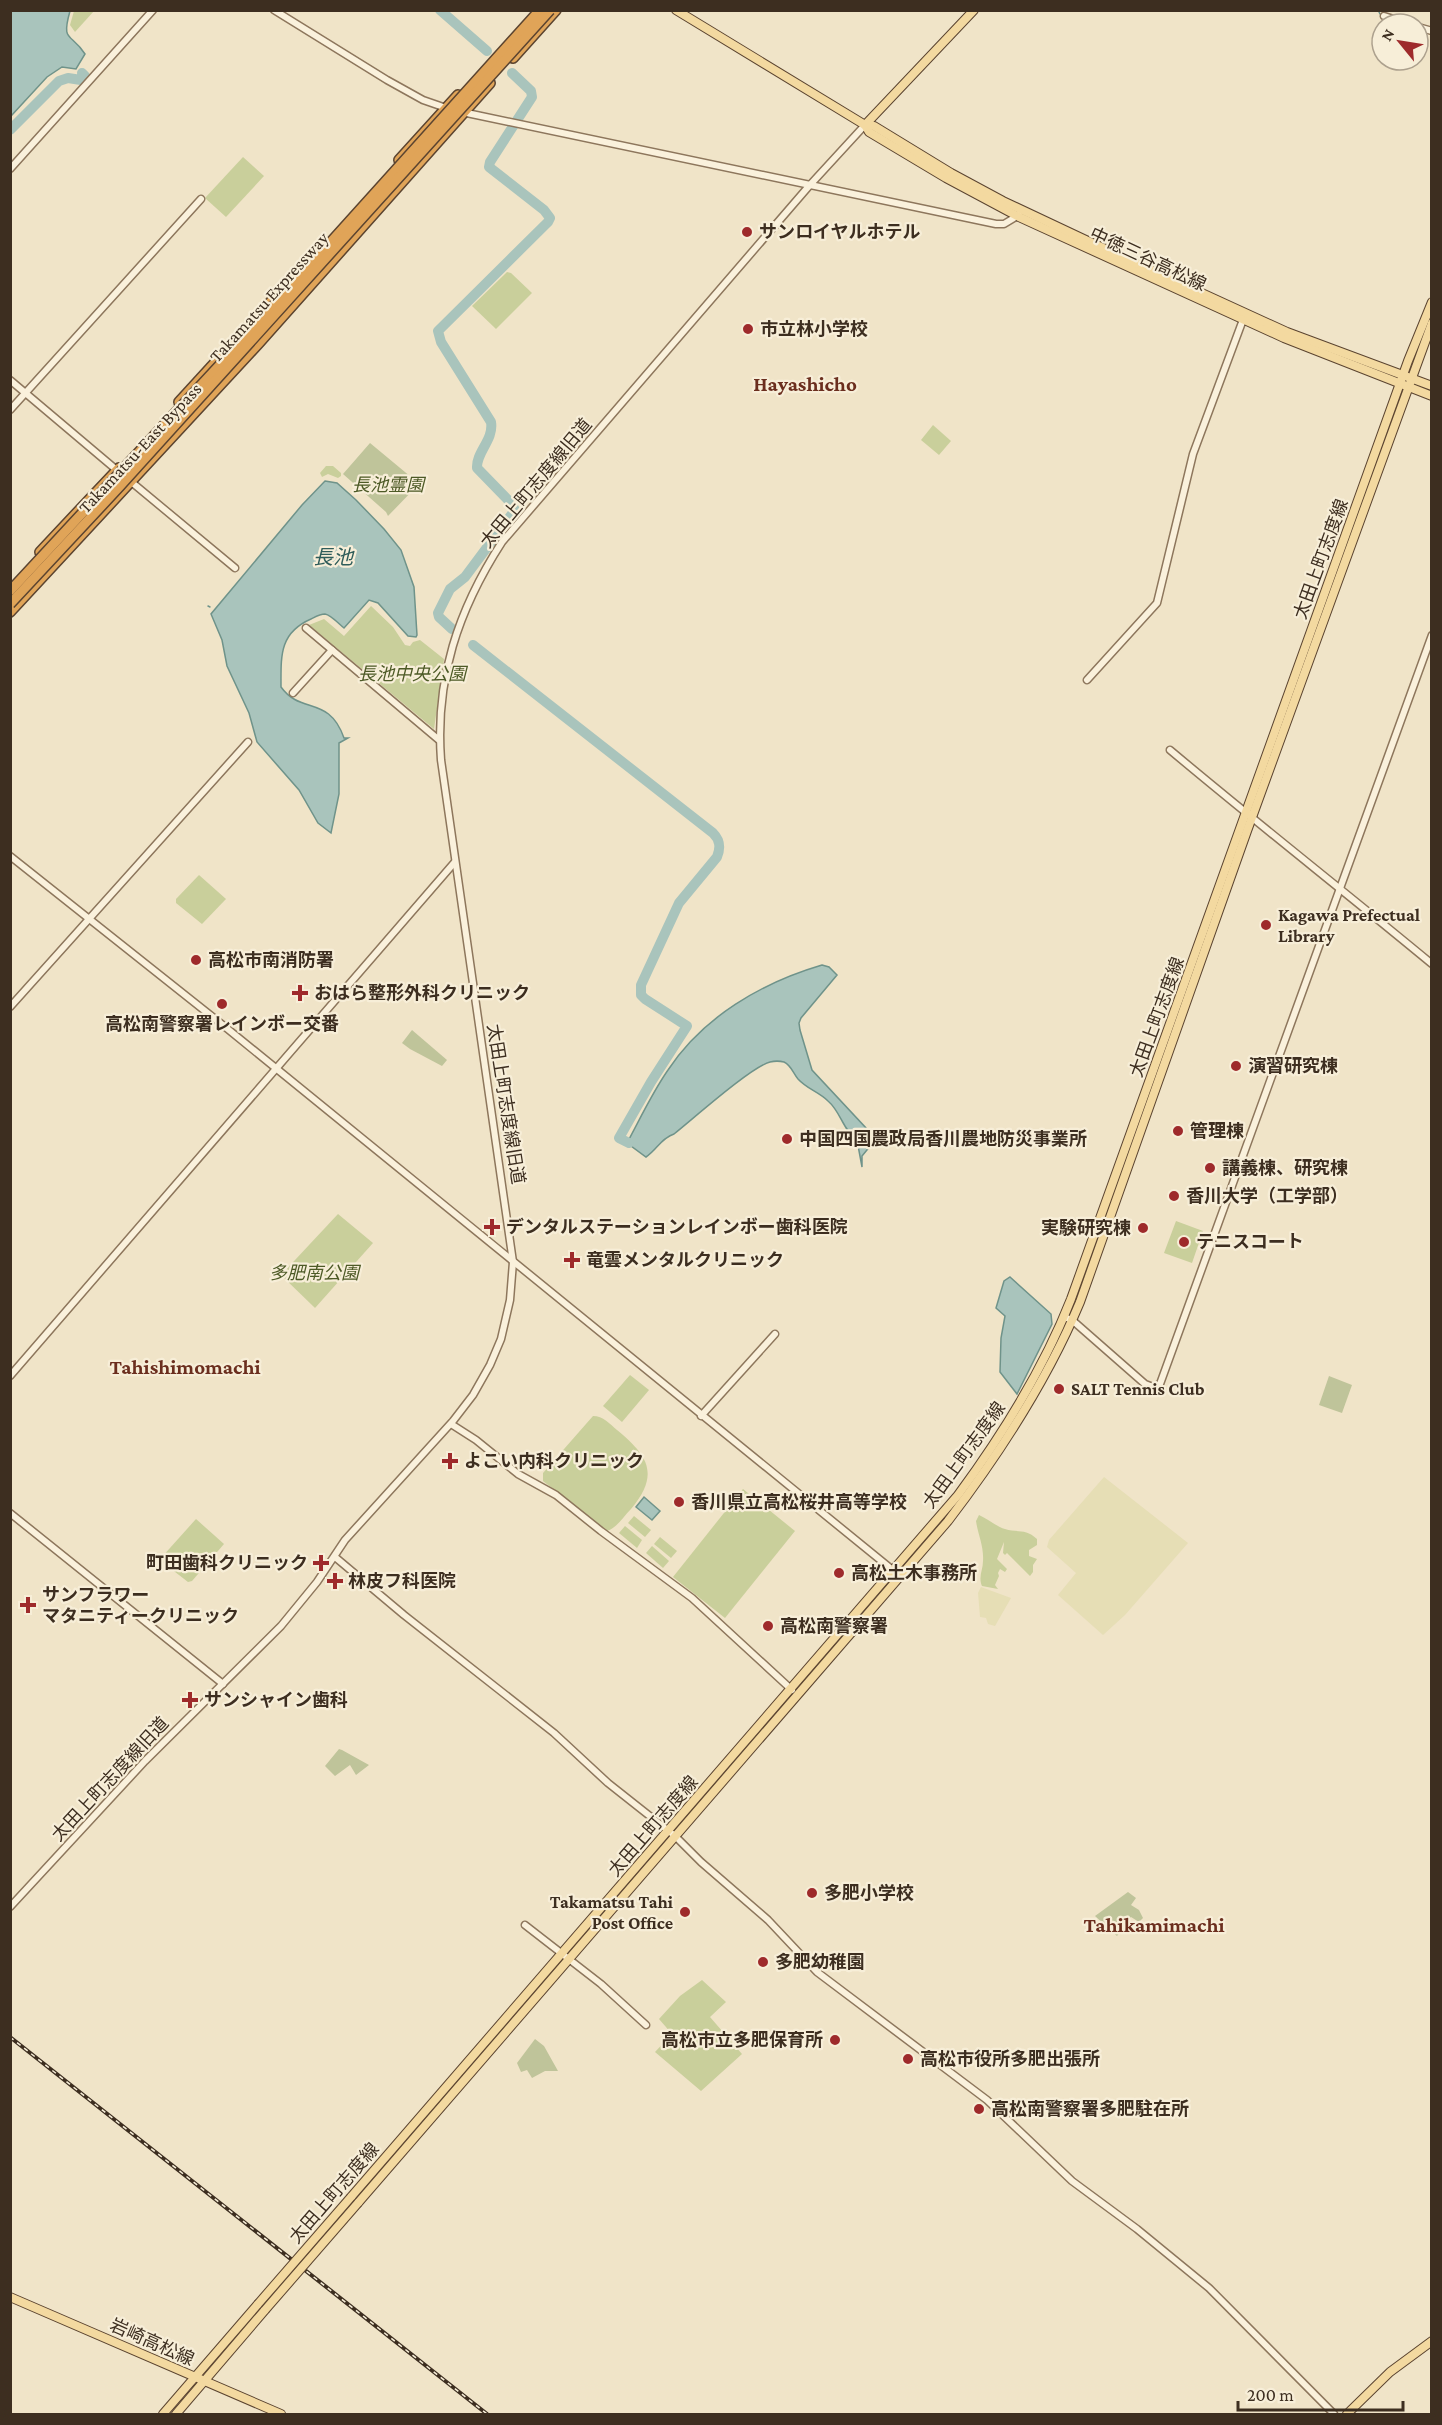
<svg xmlns="http://www.w3.org/2000/svg" width="1442" height="2425" font-family="'Crimson Pro','Noto Sans JP',serif">
<style>
.farmland{fill:#e6deb5}
.green{fill:#c9cf9b}
.cemetery{fill:#bfc49a}
.water{fill:#a9c4bc;stroke:#6f938a;stroke-width:1.5}
.lines{fill:none;stroke-linecap:round;stroke-linejoin:round}
.stream{stroke:#6f938a;stroke-width:1.5}
.river{stroke:#a9c4bc;stroke-width:10}
.minor-casing{stroke:#8d765c;stroke-width:9}
.major-casing{stroke:#5b4430;stroke-width:10}
.highway-casing{stroke:#5b4430;stroke-width:12}
.minor{stroke:#faf1dc;stroke-width:6}
.major{stroke:#f3d9a0;stroke-width:8}
.highway{stroke:#e0a458;stroke-width:9}
.rail-casing{stroke:#3d2e20;stroke-width:4}
.rail{stroke:#f7eed8;stroke-width:1.5;stroke-dasharray:4.5;stroke-linecap:butt}
.major-bridge-casing{stroke:#5b4430;stroke-width:10;stroke-linecap:butt}
.highway-bridge-casing{stroke:#5b4430;stroke-width:12;stroke-linecap:butt}
.major-bridge{stroke:#f3d9a0;stroke-width:8}
.highway-bridge{stroke:#e0a458;stroke-width:9}
.poi-dot{fill:#9e2a2b;stroke:#f7eed8;stroke-width:2}
.labels{text-anchor:middle;dominant-baseline:central;stroke-width:4.5;stroke-linejoin:round;paint-order:stroke}
.poi-label{font-size:18px;font-weight:bold;fill:#3d2e20;stroke:#f7eed8;text-anchor:start}
.street-label{font-size:18px;fill:#3d2e20;stroke:#f7eed8}
.park-label{font-size:18px;font-style:italic;fill:#4d5a26;stroke:#f7eed8}
.water-label{font-size:20px;font-style:italic;fill:#2f5d5a;stroke:#f7eed8}
.quarter-label{font-size:21px;font-weight:bold;fill:#6b2e1e;stroke:#f7eed8}
</style>
<rect width="100%" height="100%" fill="#f0e4c8"/>
<g class="farmland">
<path d="M 1104,1477 L 1188,1543 L 1125,1615 L 1103,1635 L 1058,1595 L 1076,1573 L 1047,1547 L 1049,1540 Z"/>
<path d="M 981,1587 L 1011,1598 L 995,1626 L 988,1624 L 986,1618 L 980,1617 L 978,1593 Z"/>
</g>
<g class="green">
<path d="M 74,11 L 94,11 L 75,32 L 70,25 Z"/>
<path d="M 243,157 L 264,176 L 226,217 L 205,198 Z"/>
<path d="M 507,272 L 511,273 L 532,293 L 496,329 L 472,306 Z"/>
<path d="M 933,425 L 951,441 L 939,455 L 921,440 Z"/>
<path d="M 326,466 L 333,466 L 341,473 L 341,476 L 338,478 L 328,474 L 322,477 L 320,473 Z"/>
<path d="M 371,606 L 393,627 L 405,645 L 410,646 L 413,642 L 420,640 L 444,659 L 434,729 L 309,625 L 324,619 L 344,636 Z"/>
<path d="M 199,875 L 226,899 L 202,924 L 176,903 L 176,899 Z"/>
<path d="M 338,1214 L 373,1243 L 315,1308 L 281,1275 Z"/>
<path d="M 1176,1221 L 1203,1231 L 1192,1263 L 1164,1253 Z"/>
<path d="M 630,1375 L 649,1390 L 622,1422 L 603,1406 Z"/>
<path d="M 593,1416 C 603,1416 610,1424 617,1430 C 647,1455 661,1473 631,1509 C 623,1517 618,1527 607,1531 L 543,1481 L 543,1473 Z"/>
<path d="M 743,1489 L 795,1531 L 725,1618 L 673,1577 Z"/>
<path d="M 979,1515 C 988,1519 997,1527 1005,1529 C 1017,1533 1026,1528 1037,1539 L 1037,1545 L 1029,1550 L 1029,1556 L 1037,1559 L 1033,1565 L 1033,1572 L 1030,1576 L 1007,1553 L 1005,1555 L 1003,1553 L 1004,1542 L 997,1559 L 1007,1569 L 1005,1572 L 1000,1569 L 998,1573 L 999,1576 L 995,1585 L 998,1589 L 982,1586 C 978,1577 983,1570 983,1561 C 984,1546 978,1535 976,1521 Z"/>
<path d="M 634,1516 L 651,1530 L 645,1537 L 628,1523 Z"/>
<path d="M 196,1519 L 224,1544 L 192,1581 L 188,1582 L 161,1561 L 161,1558 Z"/>
<path d="M 625,1526 L 642,1540 L 637,1548 L 619,1533 Z"/>
<path d="M 660,1537 L 677,1551 L 671,1558 L 654,1544 Z"/>
<path d="M 652,1546 L 669,1561 L 663,1568 L 646,1553 Z"/>
<path d="M 702,1980 L 726,2002 L 710,2017 L 742,2054 L 701,2091 L 655,2052 L 672,2034 L 659,2019 L 680,1996 Z"/>
</g>
<g class="cemetery">
<path d="M 370,443 L 417,482 L 417,486 L 388,516 L 386,512 L 343,474 Z"/>
<path d="M 412,1030 L 447,1060 L 442,1066 L 410,1049 L 402,1043 Z"/>
<path d="M 1329,1376 L 1352,1385 L 1342,1413 L 1319,1405 Z"/>
<path d="M 339,1749 L 342,1750 L 369,1765 L 356,1775 L 350,1765 L 335,1776 L 325,1766 Z"/>
<path d="M 1128,1892 L 1136,1898 L 1131,1905 L 1139,1910 L 1143,1918 L 1139,1922 L 1131,1917 L 1117,1936 L 1095,1916 Z"/>
<path d="M 535,2039 L 544,2046 L 558,2071 L 545,2071 L 532,2078 L 527,2070 L 521,2072 L 517,2063 Z"/>
</g>
<g class="water">
<path d="M 11,10 L 70,11 C 61,43 71,32 85,54 L 76,69 L 62,67 L 47,77 L 11,116 Z"/>
<path d="M 325,481 L 337,483 L 356,500 L 384,529 L 401,550 L 414,587 L 417,635 L 416,637 L 408,636 L 378,603 L 369,600 L 344,628 C 339,624 331,615 325,614 C 320,614 315,617 311,619 C 279,633 281,656 281,687 C 301,715 329,695 344,738 L 348,738 L 339,743 L 339,794 L 331,833 L 318,823 L 299,790 L 257,742 L 249,713 L 227,666 L 222,640 L 211,614 L 302,505 Z"/>
<path d="M 822,965 L 829,967 L 837,975 L 801,1018 L 799,1023 L 800,1030 L 812,1070 L 866,1128 L 871,1145 L 862,1156 L 862,1167 L 857,1140 C 842,1129 841,1112 828,1101 C 819,1092 807,1089 798,1079 C 793,1073 791,1065 784,1062 C 780,1061 774,1061 770,1062 C 751,1067 693,1119 674,1134 C 661,1138 657,1150 646,1157 L 627,1143 C 640,1119 652,1093 668,1070 C 703,1017 761,983 822,965 Z"/>
<path d="M 1010,1277 L 1051,1314 L 1052,1324 L 1017,1394 L 1000,1372 L 1001,1338 L 1005,1316 L 996,1308 L 1004,1281 Z"/>
<path d="M 644,1497 L 660,1511 L 652,1520 L 636,1507 Z"/>
</g>
<g class="lines">
<g class="stream">
<path d="M 1378,10 L 1380,14"/>
<path d="M 208,606 L 210,607"/>
</g>
<g class="river">
<path d="M 440,10 L 487,51"/>
<path d="M 10,130 L 59,81 L 68,78 L 81,80 L 85,76 L 82,73"/>
<path d="M 452,629 L 439,617 L 438,613 L 450,589 L 465,577 L 515,510 L 510,502 L 477,468 C 476,452 494,440 491,422 L 441,342 L 438,331 L 548,222 L 550,218 L 544,210 L 489,167 L 490,162 L 532,97 L 531,91 L 512,73"/>
<path d="M 473,645 L 713,833 C 720,840 721,847 717,857 L 679,903 L 641,985 L 641,995 L 645,999 L 687,1026 L 651,1082 L 619,1138 L 629,1143"/>
</g>
<g class="minor-casing">
<g id="minor">
<path d="M 274,10 L 387,80 L 423,100 L 449,109"/>
<path d="M 1384,16 L 1409,24"/>
<path d="M 1418,27 L 1432,31"/>
<path d="M 462,112 L 996,224 L 1004,224 L 1019,215"/>
<path d="M 10,169 L 153,10"/>
<path d="M 10,380 L 119,472"/>
<path d="M 10,410 L 201,199"/>
<path d="M 129,480 L 235,568"/>
<path d="M 306,628 L 439,740"/>
<path d="M 1087,680 L 1157,603 L 1193,454 L 1244,317"/>
<path d="M 293,693 L 332,650"/>
<path d="M 1170,750 C 1257,823 1345,892 1432,964"/>
<path d="M 10,856 L 224,1026 L 900,1576"/>
<path d="M 10,1007 L 248,742"/>
<path d="M 1064,1317 L 1072,1320 L 1145,1384 L 1153,1387 L 1160,1384 L 1432,635"/>
<path d="M 10,1376 L 454,863"/>
<path d="M 701,1416 L 775,1334"/>
<path d="M 451,1424 L 476,1440 L 518,1474 L 556,1495 L 601,1531 L 692,1598 L 792,1690"/>
<path d="M 10,1513 L 223,1684"/>
<path d="M 335,1557 L 404,1615 L 554,1733 L 608,1783 L 675,1836 L 701,1862 L 768,1920 L 817,1972 L 987,2100 L 1072,2181 L 1137,2229 L 1209,2288 L 1334,2414"/>
<path d="M 10,1907 L 145,1761 L 281,1626 L 317,1582 L 345,1540 L 453,1421 L 473,1395 L 490,1365 L 501,1339 L 510,1300 L 513,1262 L 441,760 C 435,679 458,610 502,542 L 809,186 L 865,125"/>
<path d="M 525,1925 L 601,1984 L 646,2025"/>
</g>
</g>
<g class="major-casing">
<g id="major">
<path d="M 676,10 L 865,125 L 869,132 L 946,178 L 1019,217 L 1284,338 L 1432,396"/>
<path d="M 865,125 L 874,126 L 951,173 L 1003,201 L 1086,240 L 1287,332 L 1432,386"/>
<path d="M 865,125 L 974,10"/>
<path d="M 351,2197 L 958,1495 C 1003,1434 1043,1370 1071,1299 L 1408,361 L 1432,302"/>
<path d="M 358,2203 L 948,1521 C 1000,1453 1047,1381 1080,1302 L 1247,831 L 1432,323"/>
<path d="M 10,2297 L 281,2414"/>
<path d="M 163,2414 L 258,2304"/>
<path d="M 176,2414 L 265,2310"/>
<path d="M 1347,2414 L 1390,2372 L 1432,2341"/>
</g>
</g>
<g class="highway-casing">
<g id="highway">
<path d="M 513,58 L 556,10"/>
<path d="M 399,160 L 458,95"/>
<path d="M 179,402 L 277,295"/>
<path d="M 40,552 L 119,468"/>
<path d="M 10,612 L 259,343 L 490,83"/>
</g>
</g>
<use href="#minor" class="minor"/>
<use href="#major" class="major"/>
<use href="#highway" class="highway"/>
<g class="rail-casing">
<path id="rail" d="M 10,2037 L 487,2414"/>
</g>
<use href="#rail" class="rail"/>
<g class="major-bridge-casing">
<g id="major-bridge">
<path d="M 258,2304 L 351,2197"/>
<path d="M 265,2310 L 358,2203"/>
</g>
</g>
<g class="highway-bridge-casing">
<g id="highway-bridge">
<path d="M 10,591 L 230,354 L 540,10"/>
<path d="M 10,604 L 120,486 L 550,10"/>
</g>
</g>
<use href="#major-bridge" class="major-bridge"/>
<use href="#highway-bridge" class="highway-bridge"/>
</g>
<g class="poi-dot">
<circle cx="747" cy="232" r="6"/>
<circle cx="748" cy="329" r="6"/>
<circle cx="1266" cy="925" r="6"/>
<circle cx="196" cy="960" r="6"/>
<path d="M297 984h6v6h6v6h-6v6h-6v-6h-6v-6h6z"/>
<circle cx="222" cy="1004" r="6"/>
<circle cx="1236" cy="1066" r="6"/>
<circle cx="1178" cy="1131" r="6"/>
<circle cx="787" cy="1139" r="6"/>
<circle cx="1210" cy="1168" r="6"/>
<circle cx="1174" cy="1196" r="6"/>
<path d="M489 1218h6v6h6v6h-6v6h-6v-6h-6v-6h6z"/>
<circle cx="1143" cy="1228" r="6"/>
<circle cx="1184" cy="1242" r="6"/>
<path d="M569 1251h6v6h6v6h-6v6h-6v-6h-6v-6h6z"/>
<circle cx="1059" cy="1389" r="6"/>
<path d="M447 1452h6v6h6v6h-6v6h-6v-6h-6v-6h6z"/>
<circle cx="679" cy="1502" r="6"/>
<path d="M318 1554h6v6h6v6h-6v6h-6v-6h-6v-6h6z"/>
<circle cx="839" cy="1573" r="6"/>
<path d="M332 1572h6v6h6v6h-6v6h-6v-6h-6v-6h6z"/>
<path d="M25 1596h6v6h6v6h-6v6h-6v-6h-6v-6h6z"/>
<circle cx="768" cy="1626" r="6"/>
<path d="M187 1691h6v6h6v6h-6v6h-6v-6h-6v-6h6z"/>
<circle cx="812" cy="1893" r="6"/>
<circle cx="685" cy="1912" r="6"/>
<circle cx="763" cy="1962" r="6"/>
<circle cx="835" cy="2040" r="6"/>
<circle cx="908" cy="2059" r="6"/>
<circle cx="979" cy="2109" r="6"/>
</g>
<g class="labels">
<g class="poi-label">
<text x="759" y="232">サンロイヤルホテル</text>
<text x="760" y="329">市立林小学校</text>
<text x="1278" y="915">Kagawa Prefectual<tspan x="1278" dy="21">Library</tspan></text>
<text x="208" y="960">高松市南消防署</text>
<text x="314" y="993">おはら整形外科クリニック</text>
<text x="222" y="1024" text-anchor="middle">高松南警察署レインボー交番</text>
<text x="1248" y="1066">演習研究棟</text>
<text x="1190" y="1131">管理棟</text>
<text x="799" y="1139">中国四国農政局香川農地防災事業所</text>
<text x="1222" y="1168">講義棟、研究棟</text>
<text x="1186" y="1196">香川大学（工学部）</text>
<text x="506" y="1227">デンタルステーションレインボー歯科医院</text>
<text x="1131" y="1228" text-anchor="end">実験研究棟</text>
<text x="1196" y="1242">テニスコート</text>
<text x="586" y="1260">竜雲メンタルクリニック</text>
<text x="1071" y="1389">SALT Tennis Club</text>
<text x="464" y="1461">よこい内科クリニック</text>
<text x="691" y="1502">香川県立高松桜井高等学校</text>
<text x="308" y="1563" text-anchor="end">町田歯科クリニック</text>
<text x="851" y="1573">高松土木事務所</text>
<text x="348" y="1581">林皮フ科医院</text>
<text x="42" y="1595">サンフラワー<tspan x="42" dy="21">マタニティークリニック</tspan></text>
<text x="780" y="1626">高松南警察署</text>
<text x="204" y="1700">サンシャイン歯科</text>
<text x="824" y="1893">多肥小学校</text>
<text x="673" y="1902" text-anchor="end">Takamatsu Tahi<tspan x="673" dy="21">Post Office</tspan></text>
<text x="775" y="1962">多肥幼稚園</text>
<text x="823" y="2040" text-anchor="end">高松市立多肥保育所</text>
<text x="920" y="2059">高松市役所多肥出張所</text>
<text x="991" y="2109">高松南警察署多肥駐在所</text>
</g>
<g class="street-label">
<text transform="translate(1148 259) rotate(25)">中徳三谷高松線</text>
<text transform="translate(269 297) rotate(-48)">Takamatsu Expressway</text>
<text transform="translate(140 448) rotate(-47)">Takamatsu-East Bypass</text>
<text transform="translate(536 483) rotate(-50)">太田上町志度線旧道</text>
<text transform="translate(1321 559) rotate(-70)">太田上町志度線</text>
<text transform="translate(1157 1017) rotate(-70)">太田上町志度線</text>
<text transform="translate(506 1104) rotate(81)">太田上町志度線旧道</text>
<text transform="translate(964 1455) rotate(-54)">太田上町志度線</text>
<text transform="translate(110 1779) rotate(-47)">太田上町志度線旧道</text>
<text transform="translate(653 1826) rotate(-49)">太田上町志度線</text>
<text transform="translate(334 2193) rotate(-49)">太田上町志度線</text>
<text transform="translate(152 2342) rotate(24)">岩崎高松線</text>
</g>
<g class="park-label">
<text x="388" y="485">長池霊園</text>
<text x="412" y="674">長池中央公園</text>
<text x="314" y="1273">多肥南公園</text>
</g>
<g class="water-label">
<text x="333" y="557">長池</text>
</g>
<g class="quarter-label">
<text x="805" y="384">Hayashicho</text>
<text x="185" y="1367">Tahishimomachi</text>
<text x="1154" y="1925">Tahikamimachi</text>
</g>
</g>
<rect width="1442" height="2425" fill="none" stroke="#3d2e20" stroke-width="24"/>
<g transform="translate(1400 42) rotate(300)"><circle r="28" fill="#f7eed8" stroke="#ada18e" stroke-width="1.5"/>
<path d="M0-4.5L10 22L0 15L-10 22Z" fill="#9e2a2b"/>
<text y="-9" font-size="16" font-weight="bold" text-anchor="middle" fill="#3d2e20">N</text>
</g>
<path d="M1238 2401v9h165v-9" fill="none" stroke="#3d2e20" stroke-width="3"/>
<text x="1247" y="2401" font-size="18" fill="#3d2e20" stroke="#f7eed8" stroke-width="4.5" paint-order="stroke">200 m</text>
</svg>
